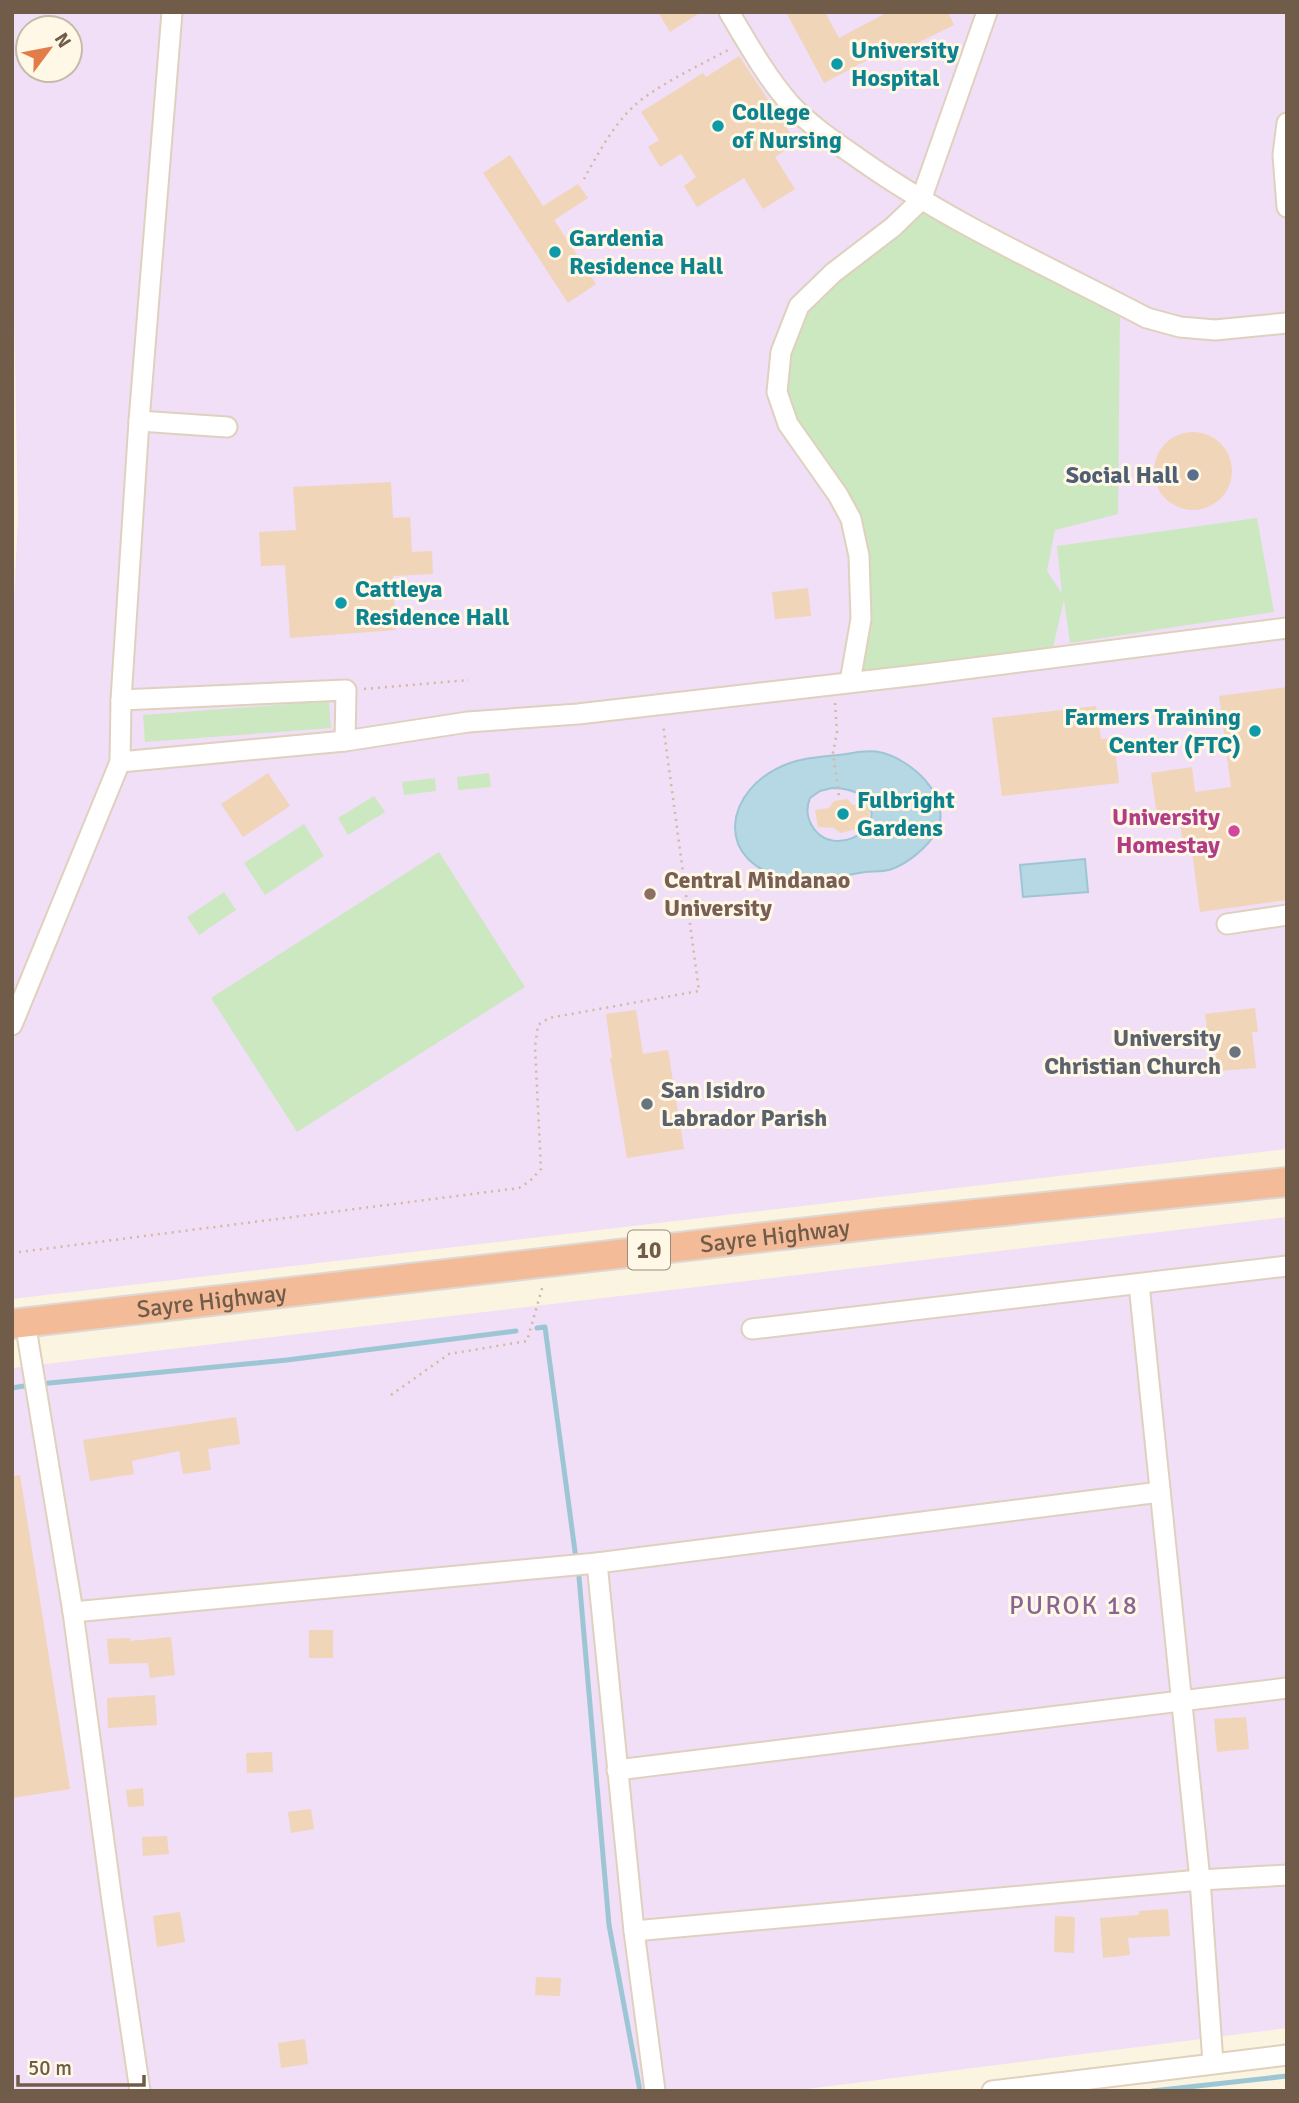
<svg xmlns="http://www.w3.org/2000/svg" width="1299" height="2103" font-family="Signika,sans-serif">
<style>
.education{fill:#f1def7;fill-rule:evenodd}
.green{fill:#cce8c0}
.water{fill:#b6d8e4;stroke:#9dc6d5;stroke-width:2;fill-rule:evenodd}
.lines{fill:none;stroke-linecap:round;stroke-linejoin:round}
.stream{stroke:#9dc6d5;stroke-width:5}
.building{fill:#f0d5b9}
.minor-casing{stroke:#dfd1bd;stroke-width:23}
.highway-casing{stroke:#ddd8d3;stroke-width:32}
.path{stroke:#d4b99d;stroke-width:2.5;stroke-dasharray:2 5;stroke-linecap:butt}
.minor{stroke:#fff;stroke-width:19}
.highway{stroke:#f4bb99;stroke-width:28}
.culture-dot{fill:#0f9aa8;stroke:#fff8e7;stroke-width:2.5}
.service-dot{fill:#5c6f8a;stroke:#fff8e7;stroke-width:2.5}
.hotel-dot{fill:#d1479c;stroke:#fff8e7;stroke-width:2.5}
.education-dot{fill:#8d6e63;stroke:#fff8e7;stroke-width:2.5}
.worship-dot{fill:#6b7280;stroke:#fff8e7;stroke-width:2.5}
.labels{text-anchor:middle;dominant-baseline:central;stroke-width:6;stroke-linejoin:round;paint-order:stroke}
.shield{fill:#fff8e7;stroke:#9c8b78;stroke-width:2}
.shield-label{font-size:23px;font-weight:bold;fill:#715c49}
.culture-label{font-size:24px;font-weight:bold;fill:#0d838f;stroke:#fff8e7;text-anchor:start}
.service-label{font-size:24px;font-weight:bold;fill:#4e5e75;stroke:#fff8e7;text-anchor:end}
.hotel-label{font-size:24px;font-weight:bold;fill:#b23c85;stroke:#fff8e7;text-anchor:end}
.education-label{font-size:24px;font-weight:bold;fill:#785e54;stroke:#fff8e7;text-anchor:start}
.worship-label{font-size:24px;font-weight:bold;fill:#5b616d;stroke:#fff8e7;text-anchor:end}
.street-label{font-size:24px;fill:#715c49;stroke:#fff8e7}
.neighbourhood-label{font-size:26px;letter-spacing:2px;fill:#8a6495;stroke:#fff8e7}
</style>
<rect width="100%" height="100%" fill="#fbf4e1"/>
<g class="education">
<path d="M 12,12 L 1287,12 L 1287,1149 L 12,1299 L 12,639 L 18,518 L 12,203 ZM 28,28 L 70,28 L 70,70 L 28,70 Z"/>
<path d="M 1287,1217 L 1287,2028 L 791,2091 L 12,2091 L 12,1368 Z"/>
</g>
<g class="green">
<path d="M 921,200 L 1120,311 L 1118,514 L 1055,530 L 1047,571 L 1062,594 L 1057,546 L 1257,518 L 1274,612 L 1070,643 L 1064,600 L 1053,647 L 857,677 L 867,554 L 779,396 L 799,306 Z"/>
<path d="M 329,701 L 331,728 L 145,742 L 143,715 Z"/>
<path d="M 489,773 L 491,787 L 458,790 L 457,777 Z"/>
<path d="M 435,778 L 436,791 L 404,795 L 402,782 Z"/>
<path d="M 374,796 L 385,812 L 348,835 L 338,818 Z"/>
<path d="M 304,824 L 324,856 L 265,895 L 244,863 Z"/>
<path d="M 439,852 L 525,987 L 297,1132 L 211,998 Z"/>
<path d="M 224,892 L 236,910 L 199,935 L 187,917 Z"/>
</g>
<g class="water">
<path d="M 858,752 C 865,752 873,750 879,752 C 910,758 955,798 936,832 C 928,847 908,863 892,869 C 884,872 874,871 865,872 C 838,876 822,884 792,879 C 711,866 722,787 790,763 C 812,755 836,757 858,752 ZM 832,788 C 845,788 857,790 866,800 C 883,820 858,842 837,841 C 815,840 802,817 810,798 L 820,791 Z"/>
<path d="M 1085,859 L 1088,892 L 1023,897 L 1020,865 Z"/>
</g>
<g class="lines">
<g class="stream">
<path d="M 537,1328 L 545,1327 L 576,1559"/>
<path d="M 39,1384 L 287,1360 L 516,1331"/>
<path d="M 12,1388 L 30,1385"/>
<path d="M 579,1577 L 609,1925 L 640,2091"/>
<path d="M 1152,2091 L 1287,2076"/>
</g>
</g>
<g class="building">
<path d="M 658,12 L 701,12 L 670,32 Z"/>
<path d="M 786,12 L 825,12 L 839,38 L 888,12 L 948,12 L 954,25 L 901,51 L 898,44 L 824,83 Z"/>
<path d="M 739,56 L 797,143 L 775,157 L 795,189 L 763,209 L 744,178 L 697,207 L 684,186 L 696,177 L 681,154 L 660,167 L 648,147 L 659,140 L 641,112 L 703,73 L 706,77 Z"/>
<path d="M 510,155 L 543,206 L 578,184 L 588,198 L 554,220 L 596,284 L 568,303 L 483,173 Z"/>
<circle cx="1193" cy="471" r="39"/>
<path d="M 391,482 L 393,518 L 410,517 L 412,552 L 432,551 L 433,574 L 393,576 L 396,630 L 290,638 L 285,565 L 261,566 L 259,532 L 296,530 L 293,487 Z"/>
<path d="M 808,588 L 811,616 L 775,619 L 772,592 Z"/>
<path d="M 1287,687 L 1287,900 L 1200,912 L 1191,845 L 1183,846 L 1179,814 L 1157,817 L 1151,773 L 1192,767 L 1195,792 L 1231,787 L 1219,696 Z"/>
<path d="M 1096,706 L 1101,739 L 1114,738 L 1119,783 L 1002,796 L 992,718 Z"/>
<path d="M 268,773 L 290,806 L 243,837 L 221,804 Z"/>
<path d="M 847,799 L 853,805 L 866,802 L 870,810 L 869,818 L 858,820 L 856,829 L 841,833 L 834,828 L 818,827 L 815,810 L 829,808 L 834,801 Z"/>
<path d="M 1255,1008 L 1258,1032 L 1252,1032 L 1256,1068 L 1218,1071 L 1214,1036 L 1208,1037 L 1205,1014 Z"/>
<path d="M 636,1010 L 643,1054 L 668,1050 L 684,1149 L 627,1158 L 610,1058 L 612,1058 L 606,1014 Z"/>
<path d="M 236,1417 L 240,1444 L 208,1449 L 211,1470 L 183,1474 L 179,1451 L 132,1461 L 134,1474 L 90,1481 L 83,1440 Z"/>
<path d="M 20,1475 L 70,1789 L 12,1798 L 12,1476 Z"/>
<rect x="309" y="1630" width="24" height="28"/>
<path d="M 171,1637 L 175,1675 L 150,1678 L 148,1663 L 109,1664 L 107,1639 L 130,1638 L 130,1641 Z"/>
<path d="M 155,1695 L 157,1725 L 108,1728 L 107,1698 Z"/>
<path d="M 1246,1717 L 1249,1749 L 1217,1752 L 1214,1719 Z"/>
<path d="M 272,1752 L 273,1772 L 247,1773 L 246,1753 Z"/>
<path d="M 143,1788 L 144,1806 L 128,1807 L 126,1790 Z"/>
<path d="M 311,1809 L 314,1829 L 291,1833 L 288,1812 Z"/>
<path d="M 167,1836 L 169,1854 L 143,1856 L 142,1837 Z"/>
<path d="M 1168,1909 L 1170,1936 L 1128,1938 L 1130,1955 L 1103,1958 L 1100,1918 L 1139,1915 L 1139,1911 Z"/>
<path d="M 180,1912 L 185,1942 L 157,1947 L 153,1916 Z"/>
<path d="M 1055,1916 L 1075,1917 L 1074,1953 L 1054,1952 Z"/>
<path d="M 536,1977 L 561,1978 L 560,1996 L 535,1995 Z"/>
<path d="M 305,2039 L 308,2064 L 281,2068 L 278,2043 Z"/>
</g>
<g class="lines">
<g class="minor-casing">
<g id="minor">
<path d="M 729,12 C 748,44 767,78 791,105 C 811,126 835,142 858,158 C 948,222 1050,267 1147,318 L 1180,327 L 1215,330 L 1287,323"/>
<path d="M 1287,123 L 1283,155 L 1287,207"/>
<path d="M 139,421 L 227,427"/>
<path d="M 850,682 L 861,619 L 859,556 L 851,519 L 838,495 L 788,424 L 777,392 L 781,352 L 799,306 L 833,273 L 893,227 L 921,200 L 987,12"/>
<path d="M 121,700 L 346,690 L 345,741"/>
<path d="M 120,762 L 345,741 L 468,722 L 578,714 L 926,674 L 1287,628"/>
<path d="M 1227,924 L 1287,915"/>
<path d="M 12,1025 L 120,762 L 121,700 L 139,421 L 172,12"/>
<path d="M 1139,1284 L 1200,1880 L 1213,2063"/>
<path d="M 25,1322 L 73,1612 L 112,1901 L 140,2091"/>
<path d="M 752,1329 L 1287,1266"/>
<path d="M 597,1563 L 634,1931 L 655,2091"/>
<path d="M 73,1612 L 597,1563 L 1160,1492"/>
<path d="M 617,1770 L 1287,1688"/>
<path d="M 634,1931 L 1200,1880 L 1287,1875"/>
<path d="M 992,2091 L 1287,2055"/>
</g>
</g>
<g class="highway-casing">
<g id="highway">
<path id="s1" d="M 12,1324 L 887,1223 L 1287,1182"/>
</g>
</g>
<g class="path">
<path d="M 584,179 C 600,150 618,116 645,97 C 672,78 702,64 730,49"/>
<path d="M 364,689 L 469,680"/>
<path d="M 835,703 L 837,732 L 833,753 L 839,796"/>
<path d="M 12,1253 L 519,1188 L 530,1181 L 541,1169 L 535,1047 L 538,1025 L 549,1018 L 699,991 L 663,724"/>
<path d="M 391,1395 L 449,1354 L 527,1341 L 543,1285"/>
</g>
<use href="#minor" class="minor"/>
<use href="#highway" class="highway"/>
</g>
<g class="culture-dot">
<circle cx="837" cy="64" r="7"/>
<circle cx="718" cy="126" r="7"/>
<circle cx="555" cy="252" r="7"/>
<circle cx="341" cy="603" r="7"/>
<circle cx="1255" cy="731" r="7"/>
<circle cx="843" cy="814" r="7"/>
</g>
<circle class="service-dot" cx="1193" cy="475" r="7"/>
<circle class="hotel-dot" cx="1234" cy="831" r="7"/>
<circle class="education-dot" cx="650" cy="894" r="7"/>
<g class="worship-dot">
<circle cx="1235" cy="1052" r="7"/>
<circle cx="647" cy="1104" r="7"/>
</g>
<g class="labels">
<rect class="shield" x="628" y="1230.5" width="42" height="39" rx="5"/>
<g class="shield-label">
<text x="649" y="1250">10</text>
</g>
<g class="culture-label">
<text x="851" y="50">University<tspan x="851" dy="28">Hospital</tspan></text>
<text x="732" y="112">College<tspan x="732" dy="28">of Nursing</tspan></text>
<text x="569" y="238">Gardenia<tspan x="569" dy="28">Residence Hall</tspan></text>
<text x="355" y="589">Cattleya<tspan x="355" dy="28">Residence Hall</tspan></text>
<text x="1241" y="717" text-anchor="end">Farmers Training<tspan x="1241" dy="28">Center (FTC)</tspan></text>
<text x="857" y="800">Fulbright<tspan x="857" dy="28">Gardens</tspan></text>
</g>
<g class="service-label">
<text x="1179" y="475">Social Hall</text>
</g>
<g class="hotel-label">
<text x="1220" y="817">University<tspan x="1220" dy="28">Homestay</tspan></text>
</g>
<g class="education-label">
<text x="664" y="880">Central Mindanao<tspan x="664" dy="28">University</tspan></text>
</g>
<g class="worship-label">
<text x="1221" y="1038">University<tspan x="1221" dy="28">Christian Church</tspan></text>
<text x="661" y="1090" text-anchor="start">San Isidro<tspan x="661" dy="28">Labrador Parish</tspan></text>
</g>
<g class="street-label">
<text stroke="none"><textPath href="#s1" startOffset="768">Sayre Highway</textPath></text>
<text stroke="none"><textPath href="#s1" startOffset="201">Sayre Highway</textPath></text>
</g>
<g class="neighbourhood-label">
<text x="1074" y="1606">PUROK 18</text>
</g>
</g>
<rect width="1299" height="2103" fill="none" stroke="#715c49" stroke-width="28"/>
<g transform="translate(49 49) rotate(58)"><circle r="33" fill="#fff8e7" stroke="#c6baa8" stroke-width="2"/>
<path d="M0-5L12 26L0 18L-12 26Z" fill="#e27c49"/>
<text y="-10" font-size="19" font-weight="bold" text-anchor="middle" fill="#715c49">N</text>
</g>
<path d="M18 2075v10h126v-10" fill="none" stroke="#715c49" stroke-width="3.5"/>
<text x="28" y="2075" font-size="21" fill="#715c49" stroke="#fff8e7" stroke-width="5" paint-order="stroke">50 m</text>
</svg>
